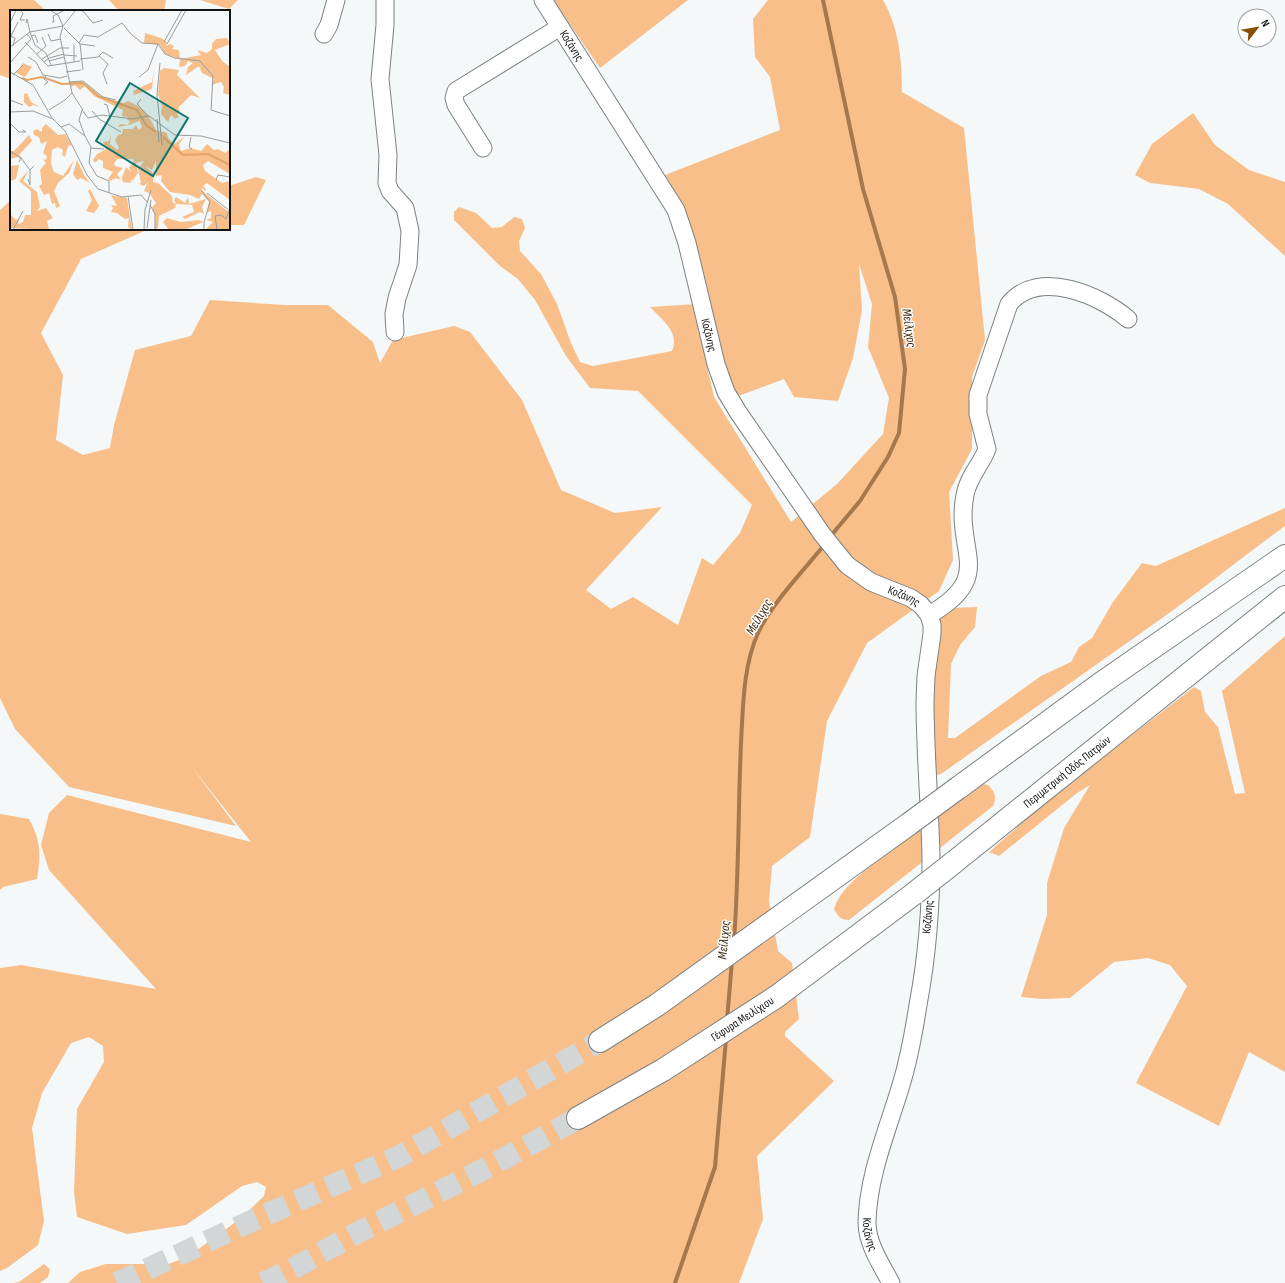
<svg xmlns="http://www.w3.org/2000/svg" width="1285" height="1283" font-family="'Sofia Sans Condensed',sans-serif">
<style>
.green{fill:#f8bf8a}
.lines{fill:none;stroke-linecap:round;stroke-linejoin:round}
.stream{stroke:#a6784c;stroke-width:4}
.highway-tunnel{stroke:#d2d6d6;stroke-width:22;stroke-dasharray:22 11;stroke-linecap:butt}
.minor-casing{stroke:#7c8080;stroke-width:19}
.highway-casing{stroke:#7c8080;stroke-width:24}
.minor{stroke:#fff;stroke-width:17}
.highway{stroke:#fff;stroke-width:22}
.highway-bridge-casing{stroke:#7c8080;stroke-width:24;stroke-linecap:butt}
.highway-bridge{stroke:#fff;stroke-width:22}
.labels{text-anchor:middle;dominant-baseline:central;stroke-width:3;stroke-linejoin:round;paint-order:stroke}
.street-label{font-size:12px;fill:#131414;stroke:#fff}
.water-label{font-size:13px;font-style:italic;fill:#44290e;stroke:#fff}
.inset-river{fill:none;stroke:#e5a364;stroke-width:2}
.inset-road{fill:none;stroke:#9a9d9d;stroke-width:1}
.view{fill:#0f766e;fill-opacity:0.15;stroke:#0f766e;stroke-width:2}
.inset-edge{fill:none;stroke:#131414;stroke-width:2}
</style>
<rect width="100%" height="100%" fill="#f4f8f8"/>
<g class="green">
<path d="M 0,0 L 34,0 L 46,11 L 11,11 L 11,79 L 0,75 Z"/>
<path d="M 109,0 L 166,0 L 164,11 L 119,11 Z"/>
<path d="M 200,0 L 238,0 L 229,9 Z"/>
<path d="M 553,0 L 688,0 L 600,68 Z"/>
<path d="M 768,0 L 883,0 C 899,28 902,60 902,92 L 964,128 L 985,340 L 972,377 L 972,449 L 949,492 L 953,560 L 939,591 L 867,643 L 827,721 L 810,837 L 772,866 L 769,901 L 778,951 L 792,963 L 799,1019 L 785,1032 L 785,1036 L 834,1081 L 757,1156 L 763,1219 L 739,1283 L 68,1283 L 80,1272 L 106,1264 L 169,1264 L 189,1256 L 241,1218 L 264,1196 L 266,1187 L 257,1182 L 242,1186 L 186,1225 L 127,1234 L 77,1217 L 74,1192 L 77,1109 L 104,1062 L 103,1046 L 89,1037 L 71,1043 L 42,1093 L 32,1128 L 44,1221 L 38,1245 L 7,1268 L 0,1271 L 0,968 L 21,965 L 156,989 L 49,870 L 41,845 L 49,813 L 67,795 L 251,842 L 191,766 L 236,826 L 69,787 L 15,729 L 0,698 L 0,210 L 11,200 L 11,229 L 149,229 L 81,259 L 41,333 L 63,375 L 56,440 L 83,455 L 110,448 L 114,425 L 135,350 L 191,336 L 210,300 L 284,305 L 328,305 L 373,342 L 380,363 L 393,340 L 454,326 L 470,332 L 522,400 L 561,490 L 615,513 L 662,507 L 586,590 L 611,609 L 633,597 L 678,625 L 702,558 L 713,565 L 740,533 L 752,505 L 638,391 L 590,388 L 566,356 L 535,300 L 518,279 L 500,266 L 454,220 L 454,212 L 459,207 L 476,213 L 492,228 L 502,227 L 514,217 L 522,219 L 525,228 L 519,241 L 520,251 L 541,274 L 557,304 L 571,343 L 580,362 L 593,366 L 672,351 C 680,332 662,320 650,307 L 697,304 L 708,371 L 714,397 L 791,522 L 837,484 L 883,434 L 889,398 L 868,347 L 872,304 L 859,264 L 862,310 L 853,358 L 838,401 L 794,397 L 784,379 L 733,398 L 680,203 L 665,175 L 780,130 L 770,77 L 755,57 L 753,19 Z"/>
<path d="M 1193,113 L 1215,145 L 1249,170 L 1285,182 L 1285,256 L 1228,204 L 1199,189 L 1150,183 L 1135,175 L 1152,144 Z"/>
<path d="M 256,177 L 266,180 L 244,225 L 229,225 L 229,186 Z"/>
<path d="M 1285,508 L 1285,526 C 1248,553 1213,581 1176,608 C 1098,664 1019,719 941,774 L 933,776 L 930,735 L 938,619 L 951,608 L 977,607 L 975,627 L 960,645 L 951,664 L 948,738 L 955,738 L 1041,676 L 1071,662 L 1079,647 L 1092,638 L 1113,602 L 1142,563 L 1156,566 Z"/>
<path d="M 1285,636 L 1285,1072 L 1249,1052 L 1219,1126 L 1136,1083 L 1187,986 L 1170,965 L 1148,958 L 1114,962 L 1070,998 L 1042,999 L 1021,997 L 1047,915 L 1047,883 L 1064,828 L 1090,785 L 1077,793 L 999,856 L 989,852 L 1051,798 L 1194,687 L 1201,691 L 1205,712 L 1218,727 L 1235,794 L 1245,793 L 1222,691 Z"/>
<path d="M 983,784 L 988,785 C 995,792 997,797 993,806 L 849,920 C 840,920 838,916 834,909 C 839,893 850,884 863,872 Z"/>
<path d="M 0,814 L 29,819 C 41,841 41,855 37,879 L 3,887 L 0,890 Z"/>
<path d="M 44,1264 L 50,1269 L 48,1277 L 40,1283 L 13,1283 L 19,1282 Z"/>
</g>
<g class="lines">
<g class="stream">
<path d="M 823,0 L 863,189 L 895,297 L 905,369 L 899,433 L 888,457 L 860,501 L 829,538"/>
<path d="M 734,940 C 739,875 738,809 741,743 C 743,708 743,666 758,633 C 771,604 805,569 825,544"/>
<path d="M 727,1020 L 732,961"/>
<path d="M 675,1283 L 715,1167 L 726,1039"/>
</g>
<g class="highway-tunnel">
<path d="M 117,1283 L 258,1218 L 400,1156 L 600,1041"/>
<path d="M 263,1283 C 298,1268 329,1247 363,1230 C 435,1194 508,1158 578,1118"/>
</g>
<g class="minor-casing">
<g id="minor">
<path d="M 385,0 L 385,25 L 380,79 L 388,155 L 387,183 L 390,191 L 405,208 L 410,231 L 408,265 L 397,298 L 394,314 L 395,332"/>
<path id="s1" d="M 543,0 L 676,210 L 687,243 L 716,364 L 726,392 L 738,412 L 822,534 L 847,565 L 871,582 L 911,598 L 921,605 L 929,615 L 932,625 L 932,634 L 926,676 L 925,701 C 925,753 930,805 931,858 C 931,907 927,957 918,1005 C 914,1031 909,1059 901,1085 C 888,1129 868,1175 867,1222 C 867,1244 881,1264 891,1283"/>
<path d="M 324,34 L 329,25 L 336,0"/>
<path d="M 483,148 L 456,105 L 454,98 L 456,91 L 560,27"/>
<path d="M 929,615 C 997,576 954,552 965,495 C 968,477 981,465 987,449 L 978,414 L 978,395 L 1009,304 C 1038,268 1100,295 1128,319"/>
</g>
</g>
<g class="highway-casing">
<g id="highway">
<path d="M 958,788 L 1103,682 L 1285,556"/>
<path id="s2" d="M 953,863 L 1285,597"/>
<path d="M 600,1041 L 657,1005 L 909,824"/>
<path id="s3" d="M 578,1118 L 663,1070 L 776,997 L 915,893"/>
</g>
</g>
<use href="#minor" class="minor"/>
<use href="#highway" class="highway"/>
<g class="highway-bridge-casing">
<g id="highway-bridge">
<path d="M 909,824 L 958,788"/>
<path d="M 915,893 L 953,863"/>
</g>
</g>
<use href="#highway-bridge" class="highway-bridge"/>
</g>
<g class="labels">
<g class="street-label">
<text stroke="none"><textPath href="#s1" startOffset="54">Κοζάνης</textPath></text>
<text stroke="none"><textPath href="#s1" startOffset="378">Κοζάνης</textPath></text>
<text stroke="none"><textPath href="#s1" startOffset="714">Κοζάνης</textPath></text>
<text stroke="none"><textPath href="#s2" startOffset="146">Περιμετρική Οδός Πατρών</textPath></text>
<text transform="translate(928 917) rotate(-85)">Κοζάνης</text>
<text stroke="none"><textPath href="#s3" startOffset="192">Γέφυρα Μειλίχιου</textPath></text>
<text stroke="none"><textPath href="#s1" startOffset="1374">Κοζάνης</textPath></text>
</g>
<g class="water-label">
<text transform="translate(909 328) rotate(82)">Μείλιχος</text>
<text transform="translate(759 617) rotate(-60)">Μείλιχος</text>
<text transform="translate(724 940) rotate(-85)">Μείλιχος</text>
</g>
</g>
<g transform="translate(10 10)">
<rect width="220" height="220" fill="#f4f8f8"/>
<path d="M 135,23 L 151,28 L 157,32 L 156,36 L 160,34 L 164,36 L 162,39 L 169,40 L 170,49 L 191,45 L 187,40 L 197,43 L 202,39 L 202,34 L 206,29 L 217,28 L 220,34 L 205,40 L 212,51 L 220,57 L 220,85 L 213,83 L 214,77 L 211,72 L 201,75 L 204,69 L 192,63 L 189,56 L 176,65 L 178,57 L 183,53 L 178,51 L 175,56 L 169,57 L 170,49 L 155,44 L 150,35 L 134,33 ZM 13,53 L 22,57 L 15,67 L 6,63 ZM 154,58 L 169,60 L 167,65 L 190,88 L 181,85 L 168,98 L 170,101 L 167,104 L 169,107 L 165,109 L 161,105 L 158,112 L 151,104 L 152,96 L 148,84 L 150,61 ZM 144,60 L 142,79 L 124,85 L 123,81 L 142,72 ZM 71,71 L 94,88 L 114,93 L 118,91 L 128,96 L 138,105 L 146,120 L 157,123 L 158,128 L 164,134 L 175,126 L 169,134 L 171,141 L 181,138 L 191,141 L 197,134 L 204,140 L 208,139 L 215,143 L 220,139 L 220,164 L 198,151 L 193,155 L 195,161 L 212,173 L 220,171 L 220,190 L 197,173 L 193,176 L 196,179 L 195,181 L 192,178 L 191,180 L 220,203 L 220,220 L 195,220 L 203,212 L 196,210 L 201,208 L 201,201 L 197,203 L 199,191 L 192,184 L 189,189 L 180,185 L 160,182 L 151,171 L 152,165 L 146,166 L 146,151 L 142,160 L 135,156 L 143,163 L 143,167 L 144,163 L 143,172 L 148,173 L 162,186 L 163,193 L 166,194 L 164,190 L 166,187 L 175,193 L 178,187 L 179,194 L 196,189 L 192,197 L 194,204 L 190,202 L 175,209 L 172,207 L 184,202 L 182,195 L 166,194 L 165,198 L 149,206 L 148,218 L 145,220 L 145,206 L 142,197 L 146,193 L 139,183 L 134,181 L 138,172 L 134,176 L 129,174 L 131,173 L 128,159 L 134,151 L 126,153 L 128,163 L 123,170 L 120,171 L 122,173 L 113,172 L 112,168 L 116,157 L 121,162 L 119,157 L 124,152 L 123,149 L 108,149 L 104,153 L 105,156 L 113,158 L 107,164 L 111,170 L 106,168 L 100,171 L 98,169 L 103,162 L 93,158 L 93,151 L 89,149 L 85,153 L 83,150 L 87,144 L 96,139 L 93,132 L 99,131 L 101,124 L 100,134 L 107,140 L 109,138 L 105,130 L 108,125 L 112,124 L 113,119 L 123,119 L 126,115 L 129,120 L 132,117 L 130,112 L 129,111 L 119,115 L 108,117 L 110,114 L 118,115 L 120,111 L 117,110 L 118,107 L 112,106 L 113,100 L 84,86 L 75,76 L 70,80 L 65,75 L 61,77 L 60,72 ZM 17,83 L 21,92 L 30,97 L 23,95 L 19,97 L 14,92 L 14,84 ZM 36,114 L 48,125 L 55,124 L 62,135 L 58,136 L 55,147 L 52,145 L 53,140 L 48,137 L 42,140 L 41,153 L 44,162 L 53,166 L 64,150 L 59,163 L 48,173 L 44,181 L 50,196 L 46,198 L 45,193 L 42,194 L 39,183 L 34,185 L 29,176 L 32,174 L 30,160 L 36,153 L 33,149 L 36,150 L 37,146 L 33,143 L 37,131 L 31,134 L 29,127 L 24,125 L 23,121 L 27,119 L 32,122 L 32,118 ZM 19,125 L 22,131 L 9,145 L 12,148 L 8,147 L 0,149 L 0,141 L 4,141 ZM 67,150 L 74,165 L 80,173 L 71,168 L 67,170 L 63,164 ZM 9,155 L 6,169 L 0,171 L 0,156 ZM 19,160 L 13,171 L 27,182 L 30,197 L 27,201 L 36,198 L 43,208 L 37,211 L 39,220 L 0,218 L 1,205 L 6,210 L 9,208 L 8,214 L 13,212 L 15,205 L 21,205 L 21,181 L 9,171 ZM 80,179 L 89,196 L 84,203 L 76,201 L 82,190 L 78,181 ZM 101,185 L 117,188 L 122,220 L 118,217 L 119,208 L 115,209 L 107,203 L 101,202 L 103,198 L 101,195 L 107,196 ZM 157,208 L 171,212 L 189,210 L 193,212 L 177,219 L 159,220 L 153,212 Z" fill="#f8bf8a"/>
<path class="inset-river" d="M 12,68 L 17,70 L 32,67 L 52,74 L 73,73 L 88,86 L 127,100 L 136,115 L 146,122M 153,127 L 173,145 L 198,144 L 220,155"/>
<path class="inset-road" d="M 10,0 L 13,3 L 10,10 L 15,10M 40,0 L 48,5 L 53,16M 70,0 L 74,2 L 83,13 L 93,10M 42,12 L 44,12 L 43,6 L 55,0M 0,13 L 6,0M 16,13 L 17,9 L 20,22M 53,16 L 66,0M 54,18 L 70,34 L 73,60M 20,22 L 25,35 L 36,43 L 41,55M 38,24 L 41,31 L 51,29M 0,26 L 5,28 L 3,36M 21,26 L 25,25 L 28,33M 0,28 L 8,12M 15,32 L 38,56 L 70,51M 154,32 L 172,0M 69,33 L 74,25 L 88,27 L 112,13 L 121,24 L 132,33 L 148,34 L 155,44 L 165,48 L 190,51 L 203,66 L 201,100 L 220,106M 70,34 L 85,36M 157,34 L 176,0M 0,37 L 20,22 L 53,16M 27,44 L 36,36 L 32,27M 54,45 L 67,46M 89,46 L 98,54 L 93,63 L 97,74M 18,47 L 26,52 L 33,65 L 50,68 L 57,66M 32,49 L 50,38 L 59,38M 70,49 L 88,47 L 93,42 L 103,48M 39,51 L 54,47M 34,52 L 39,48 L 54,44M 64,52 L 64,35M 0,53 L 21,29 L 17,24M 150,53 L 147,84 L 152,135M 0,62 L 23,75 L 42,108M 56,62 L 71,60M 3,65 L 13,55M 129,67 L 138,60 L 148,34M 59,72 L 73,71 L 93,87 L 106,90M 34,75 L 38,72 L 34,69 L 36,65M 62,83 L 73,100M 131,89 L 127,94 L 138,106M 0,90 L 13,95M 94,94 L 97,95 L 100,107M 39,100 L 55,90 L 62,83 L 50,27 L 53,16M 82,101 L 89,109 L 111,122M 0,102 L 23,101 L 43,109 L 55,121 L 77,165 L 88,179 L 112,187 L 131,185 L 137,192M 147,109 L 149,132M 0,113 L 9,122 L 16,122 L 13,120M 51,117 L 59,114 L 75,126 L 69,110 L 72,100 L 78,108 L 92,105 L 123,109 L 139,106 L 165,125 L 191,126 L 220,133M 75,126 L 81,137 L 79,153 L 87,166 L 99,171 L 99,183M 181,127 L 179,137 L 182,139M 81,138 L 94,139M 0,141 L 11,148 L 9,152M 11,148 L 20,160 L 24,156M 18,169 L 20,175 L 20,160M 206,170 L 208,165 L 220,167M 191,180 L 200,192 L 194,212 L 194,220M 197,183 L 220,201M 118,186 L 123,220M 140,195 L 145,204 L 145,220M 137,218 L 141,190M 3,220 L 13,201M 134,220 L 135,200 L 141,180M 207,220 L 205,206 L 211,205 L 216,209 L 219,201"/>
<path class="view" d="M 120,73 L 178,108 L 143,166 L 86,131 Z"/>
<rect width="220" height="220" class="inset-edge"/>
</g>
<g transform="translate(1257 28) rotate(59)"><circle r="19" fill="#ffffff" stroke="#a1a1a1"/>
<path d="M0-3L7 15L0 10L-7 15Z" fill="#884f04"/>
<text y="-6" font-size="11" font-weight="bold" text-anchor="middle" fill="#131414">N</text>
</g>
</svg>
